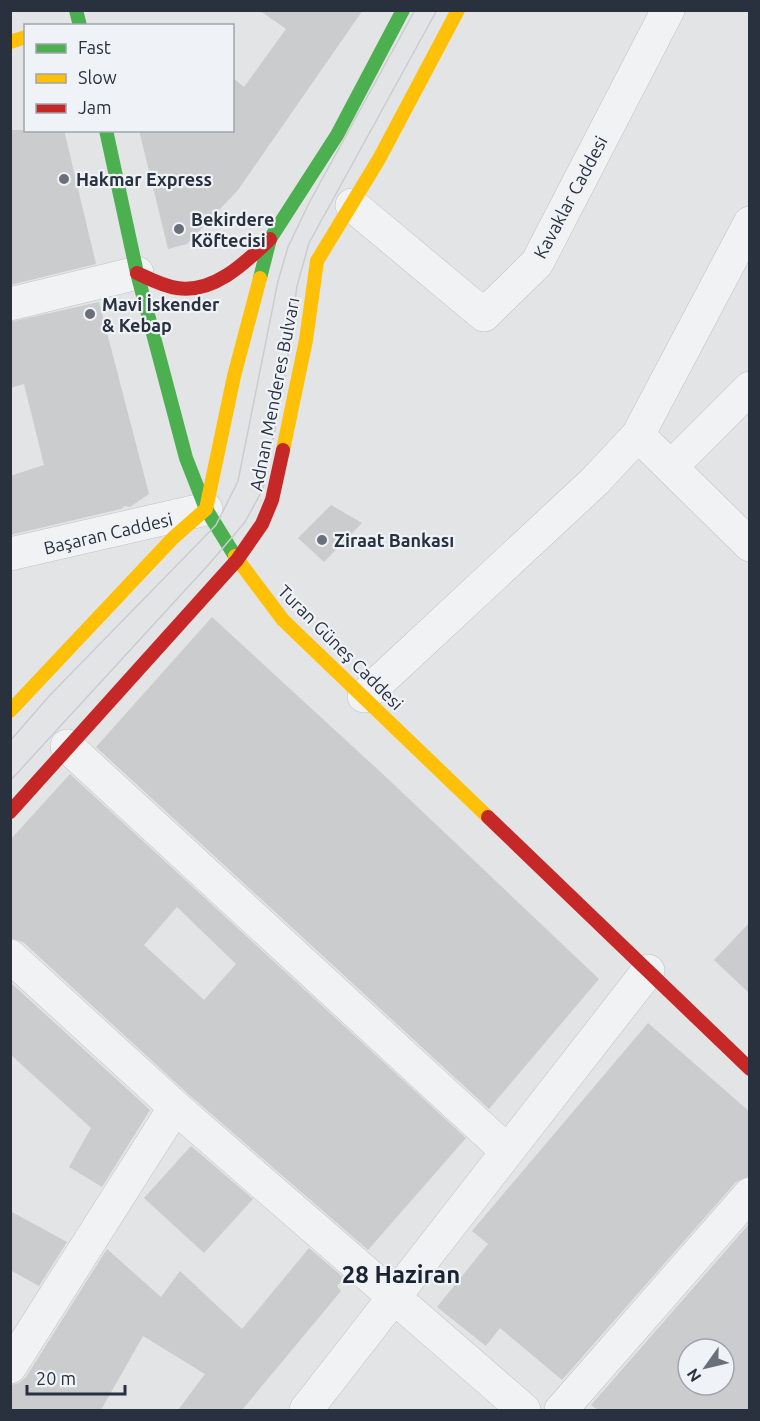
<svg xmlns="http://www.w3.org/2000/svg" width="760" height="1421" font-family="Ubuntu,sans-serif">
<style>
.building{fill:#caccce;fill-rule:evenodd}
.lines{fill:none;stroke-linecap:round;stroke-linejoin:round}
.street-casing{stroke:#c0c2c4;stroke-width:34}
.street{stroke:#f1f2f3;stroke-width:33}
.fast{stroke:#4caf50;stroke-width:14}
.slow{stroke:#ffc107;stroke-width:14}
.jam{stroke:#c62828;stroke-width:14}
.tram{stroke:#cacccf;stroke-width:1.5}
.poi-dot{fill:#6a7079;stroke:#eff2f6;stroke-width:2}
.labels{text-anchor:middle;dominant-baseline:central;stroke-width:4.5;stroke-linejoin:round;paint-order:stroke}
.poi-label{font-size:18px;font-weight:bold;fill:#29313f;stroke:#eff2f6;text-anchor:start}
.street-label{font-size:18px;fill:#29313f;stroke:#eff2f6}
.district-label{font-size:24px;font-weight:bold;fill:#1b2230;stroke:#eff2f6}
</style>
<rect width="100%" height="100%" fill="#e2e4e6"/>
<g class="building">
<path d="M 259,10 L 363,10 L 238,190 L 187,244 L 168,249 L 139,130 L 232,130 L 232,77 L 244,87 L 286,29 Z"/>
<path d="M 10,130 L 64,130 L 96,264 L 10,285 Z"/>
<path d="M 99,302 L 149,494 L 130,507 L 125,506 L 121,509 L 10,535 L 10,476 L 44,465 L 24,384 L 10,388 L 10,322 Z"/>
<path d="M 331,505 L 362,523 L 324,562 L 298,538 Z"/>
<path d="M 212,617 L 387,778 L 599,979 L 489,1109 L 96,747 Z"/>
<path d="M 70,774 L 466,1138 L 368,1250 L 187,1093 L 23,942 L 10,938 L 10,840 ZM 177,907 L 236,964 L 204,1000 L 144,945 Z"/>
<path d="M 750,922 L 750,994 L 714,960 Z"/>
<path d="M 10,982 L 150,1110 L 102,1187 L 69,1167 L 91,1128 L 10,1054 Z"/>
<path d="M 648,1023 L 750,1112 L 750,1176 L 736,1182 L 562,1380 L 500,1328 L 486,1346 L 437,1307 L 488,1244 L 472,1231 Z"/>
<path d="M 191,1146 L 253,1199 L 204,1253 L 144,1198 Z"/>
<path d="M 10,1211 L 67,1242 L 39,1286 L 10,1270 Z"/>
<path d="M 750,1223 L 750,1410 L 598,1410 L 591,1405 ZM 688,1349 L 724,1349 L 724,1385 L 688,1385 Z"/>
<path d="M 309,1248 L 344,1278 L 337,1286 L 341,1291 L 242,1410 L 178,1410 L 205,1374 L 143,1336 L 101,1410 L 10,1410 L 11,1385 L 19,1383 L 26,1377 L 107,1249 L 161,1297 L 180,1271 L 242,1329 Z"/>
</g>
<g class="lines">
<g class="street-casing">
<g id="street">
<path d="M 352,205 L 484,315 L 537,263 L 668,10"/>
<path d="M 10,304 L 137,273"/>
<path d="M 638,435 L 750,545"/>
<path d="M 671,467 L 750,388"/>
<path d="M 10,554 L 206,509"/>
<path d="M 364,696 L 595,481 L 638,435 L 750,223"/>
<path d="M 67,746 L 507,1151"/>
<path d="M 10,956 L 175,1107 L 524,1410"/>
<path d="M 10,1367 L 175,1107"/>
<path d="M 306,1410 L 648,971"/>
<path d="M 561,1410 L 750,1194"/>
</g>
</g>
<use href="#street" class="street"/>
<g class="fast">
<path d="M 76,10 L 80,26"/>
<path d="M 106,130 L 137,273 L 186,458 L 206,509 L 235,556"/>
<path d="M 260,278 L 270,239 L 337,135 L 403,10"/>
</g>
<g class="slow">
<path d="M 10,42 L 26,37"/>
<path d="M 283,450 L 306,340 L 317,261 L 379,159 L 458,10"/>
<path d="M 235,556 L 283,620 L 488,817"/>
<path d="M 10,711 L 173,538 L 206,509 L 234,376 L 260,278"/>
</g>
<g class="jam">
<path d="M 137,273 C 150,279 163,286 177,288 C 214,294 246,262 270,239"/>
<path d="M 10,812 L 237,560 L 262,524 L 272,500 L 283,450"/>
<path d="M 488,817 L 750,1069"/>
</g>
<g class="tram">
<path d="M 10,741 L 50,695 L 216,525 L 238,481 L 278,281 L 288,247 L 309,203 L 415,10"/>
<path d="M 10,781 L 210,563 L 245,522 L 263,489 L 284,385 L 297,286 L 309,243 L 437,10"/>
</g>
</g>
<g class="poi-dot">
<circle cx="64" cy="179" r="6"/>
<circle cx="179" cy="229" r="6"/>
<circle cx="90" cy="314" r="6"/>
<circle cx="322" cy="540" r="6"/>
</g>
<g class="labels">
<g class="poi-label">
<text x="76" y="179">Hakmar Express</text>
<text x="191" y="219">Bekirdere<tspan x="191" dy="21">Köftecisi</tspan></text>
<text x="102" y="304">Mavi İskender<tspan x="102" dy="21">&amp; Kebap</tspan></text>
<text x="334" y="540">Ziraat Bankası</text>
</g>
<g class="street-label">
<text transform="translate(570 197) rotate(-62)">Kavaklar Caddesi</text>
<text transform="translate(274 394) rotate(-79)">Adnan Menderes Bulvarı</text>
<text transform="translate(108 533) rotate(-13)">Başaran Caddesi</text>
<text transform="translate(341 647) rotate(45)">Turan Güneş Caddesi</text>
</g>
<g class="district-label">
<text x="401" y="1274">28 Haziran</text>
</g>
</g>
<rect width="760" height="1421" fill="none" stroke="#29313f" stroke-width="24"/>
<rect x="24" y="24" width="210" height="108" fill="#eff2f6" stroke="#a0a5ad" stroke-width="1.5"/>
<rect x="36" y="44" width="30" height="9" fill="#4caf50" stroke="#a0a5ad" stroke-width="1.5"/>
<text x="78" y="54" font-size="18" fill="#29313f">Fast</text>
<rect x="36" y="74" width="30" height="9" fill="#ffc107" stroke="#a0a5ad" stroke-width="1.5"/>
<text x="78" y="84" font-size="18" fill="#29313f">Slow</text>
<rect x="36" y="104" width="30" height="9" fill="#c62828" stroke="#a0a5ad" stroke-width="1.5"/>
<text x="78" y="114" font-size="18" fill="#29313f">Jam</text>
<g transform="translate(706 1367) rotate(236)"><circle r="28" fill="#eff2f6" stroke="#a0a5ad" stroke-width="1.5"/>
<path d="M0-4.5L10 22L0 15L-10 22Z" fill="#6a7079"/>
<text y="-9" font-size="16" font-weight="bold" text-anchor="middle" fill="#29313f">N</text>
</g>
<path d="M27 1385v9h98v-9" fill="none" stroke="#29313f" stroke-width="3"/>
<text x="36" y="1385" font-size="18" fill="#29313f" stroke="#eff2f6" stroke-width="4.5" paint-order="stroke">20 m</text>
</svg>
